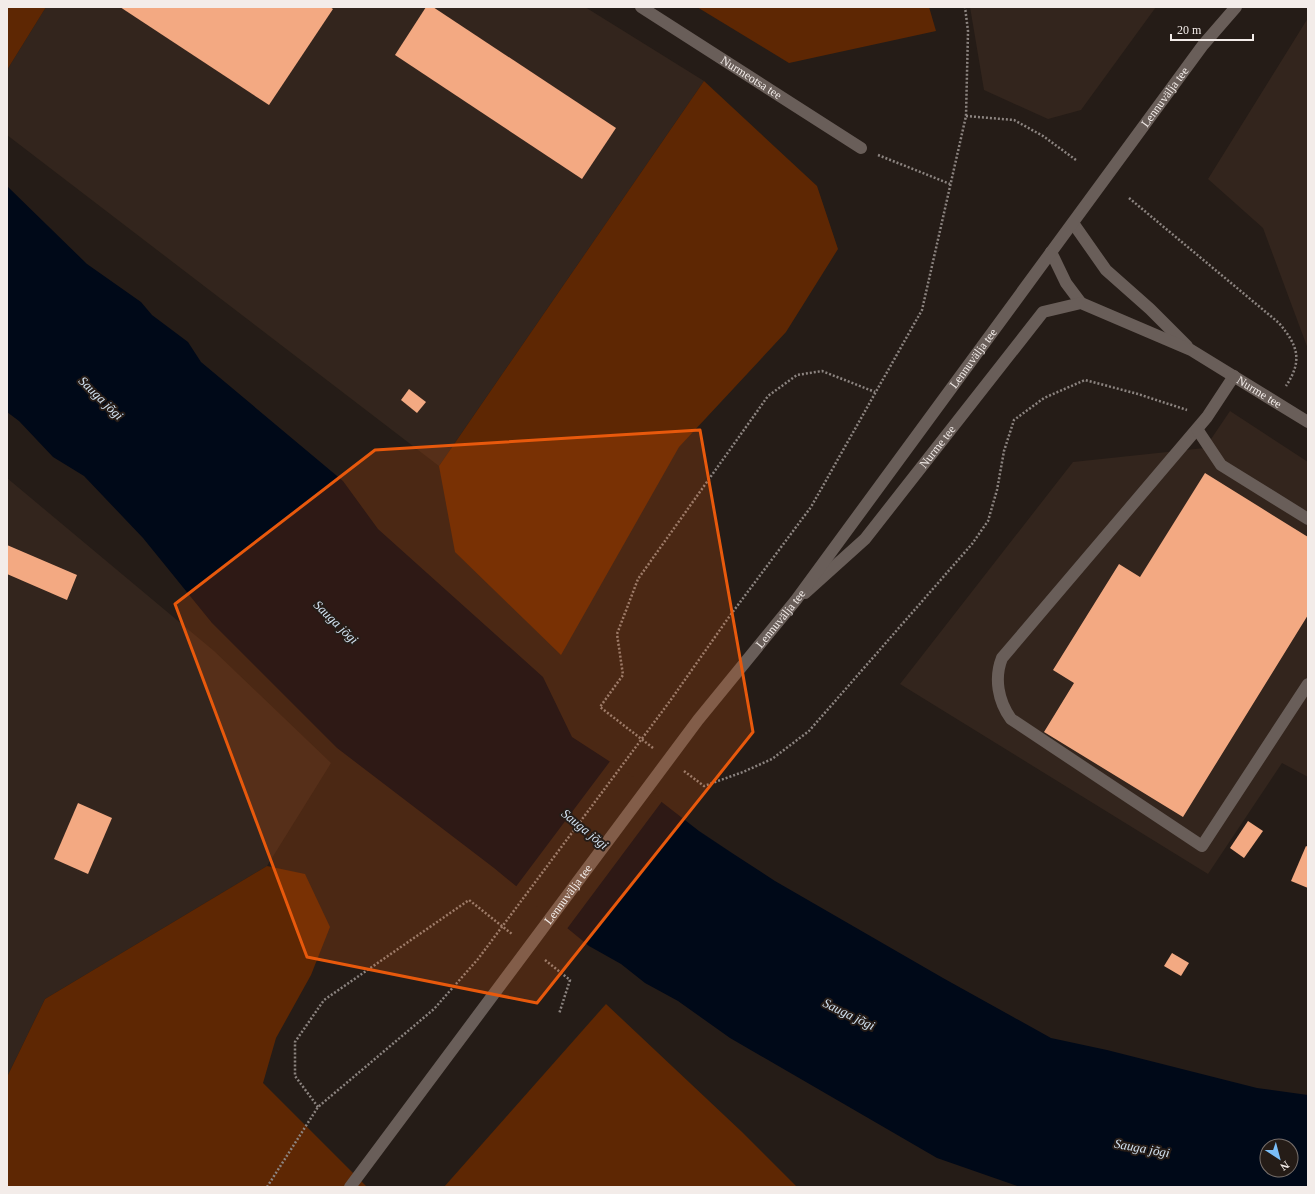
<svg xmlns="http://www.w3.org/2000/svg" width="1315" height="1194" font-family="Georgia,serif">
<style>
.built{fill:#33251d}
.green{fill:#5e2703}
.water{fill:#000918;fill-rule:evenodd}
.pier{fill:#251c17}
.building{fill:#f3a982}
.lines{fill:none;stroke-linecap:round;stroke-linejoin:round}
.path{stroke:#8c8480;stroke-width:2.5;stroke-dasharray:2 2;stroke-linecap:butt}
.lane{stroke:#695e59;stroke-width:12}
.street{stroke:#695e59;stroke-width:12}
.secondary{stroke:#695e59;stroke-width:12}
.marked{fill:#e8590c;fill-opacity:0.2;stroke:#e8590c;stroke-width:3;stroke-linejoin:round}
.labels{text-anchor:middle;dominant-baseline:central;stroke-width:4;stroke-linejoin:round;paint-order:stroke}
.street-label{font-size:12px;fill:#f3ece9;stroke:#251c17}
.water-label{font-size:13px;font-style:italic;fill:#d3e3f2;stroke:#251c17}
</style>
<rect width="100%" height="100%" fill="#251c17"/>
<g class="built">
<path d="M 46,7 L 585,7 L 704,81 L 439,466 L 7,135 L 7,70 Z"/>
<path d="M 970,7 L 1156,7 L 1081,110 L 1048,119 L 984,90 Z"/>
<path d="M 1308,18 L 1308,349 L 1263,228 L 1208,179 Z"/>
<path d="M 1230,411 L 1308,462 L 1308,777 L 1282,763 L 1208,874 L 900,684 L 1073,462 L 1205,448 Z"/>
<path d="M 7,478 L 214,651 L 331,763 L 267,866 L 45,999 L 7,1077 Z"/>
</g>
<g class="green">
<path d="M 7,7 L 46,7 L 7,70 Z"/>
<path d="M 697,7 L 929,7 L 936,31 L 789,63 Z"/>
<path d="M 704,81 L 817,186 L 838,249 L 786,332 L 679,447 L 561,655 L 455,552 L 439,466 Z"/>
<path d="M 267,866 L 305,874 L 330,927 L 311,975 L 276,1038 L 263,1083 L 367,1187 L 7,1187 L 7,1077 L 45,999 Z"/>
<path d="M 606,1004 L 742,1132 L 797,1187 L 444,1187 Z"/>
</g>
<path class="water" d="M 7,186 L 87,264 L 141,302 L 152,315 L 188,342 L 201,362 L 343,481 L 378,529 L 543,677 L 572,737 L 609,761 L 699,831 L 732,853 L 775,881 L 943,978 L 1051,1038 L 1107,1050 L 1257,1088 L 1308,1095 L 1308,1187 L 1020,1187 L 937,1158 L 730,1038 L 678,1001 L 645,983 L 621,964 L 589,946 L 494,868 L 337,748 L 212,623 L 143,538 L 84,476 L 53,457 L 19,421 L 7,412 ZM 1267,1146 L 1291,1146 L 1291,1170 L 1267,1170 Z"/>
<path class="pier" d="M 611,760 L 663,800 L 566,930 L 515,888 Z"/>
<g class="building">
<path d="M 120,7 L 330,7 L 333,9 L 269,105 Z"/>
<path d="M 426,7 L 433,7 L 616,128 L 582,179 L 395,55 Z"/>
<path d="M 409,389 L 426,402 L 417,413 L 401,400 Z"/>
<path d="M 1205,473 L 1308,537 L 1308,615 L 1183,817 L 1044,732 L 1074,683 L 1053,670 L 1119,564 L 1140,577 Z"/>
<path d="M 7,545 L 77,575 L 67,600 L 7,574 Z"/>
<path d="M 78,803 L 112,818 L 88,874 L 54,859 Z"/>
<path d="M 1248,821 L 1263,831 L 1244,858 L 1230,848 Z"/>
<path d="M 1306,846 L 1308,847 L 1308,888 L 1291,881 Z"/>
<path d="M 1172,953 L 1189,963 L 1181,976 L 1164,966 Z"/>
</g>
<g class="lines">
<g class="path">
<path d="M 966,116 L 1014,120 L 1043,136 L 1076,160"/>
<path d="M 878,155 L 950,184"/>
<path d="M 1129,198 L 1279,323 C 1298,346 1303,360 1286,386"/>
<path d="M 653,748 L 600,707 L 623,675 L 617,634 L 638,579 L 768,396 L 797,375 L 822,371 L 875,392"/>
<path d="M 684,771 L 704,786 L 743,772 L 772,759 L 809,731 L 972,544 L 988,521 L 997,490 L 1004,451 L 1014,420 L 1044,398 L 1085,380 L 1138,394 L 1187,410"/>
<path d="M 545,960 L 570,980 L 559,1014"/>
<path d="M 318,1107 L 295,1076 L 295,1042 L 324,1000 L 469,900 L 512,934"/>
<path d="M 267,1187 L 318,1107 L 434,1009 L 478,959 L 670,701 L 729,617 L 811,507 L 922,310 L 966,116 L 968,31 L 965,7"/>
</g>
<g class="lane">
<path d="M 1234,376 L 1207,417 L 1002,658 C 994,678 998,701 1011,719 L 1202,846 L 1308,684"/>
<path d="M 1197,429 L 1221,465 L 1308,519"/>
</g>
<g class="street">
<path id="s1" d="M 641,7 L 861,148"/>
<path d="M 1073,223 L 1106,270 L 1150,309 L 1187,346"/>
<path d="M 1051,252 L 1066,283 L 1081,303"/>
<path id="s2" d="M 805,593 L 865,539 L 1043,312 L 1081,303 L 1191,350 L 1308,422"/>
</g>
<path class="secondary" id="s3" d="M 350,1187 L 698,720 L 796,600 L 1203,45 L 1236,7"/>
</g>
<path class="marked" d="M 700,430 L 753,732 L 537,1003 L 307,957 L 175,604 L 375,450 Z"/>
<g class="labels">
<g class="street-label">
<text stroke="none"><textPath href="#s1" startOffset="131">Nurmeotsa tee</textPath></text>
<text stroke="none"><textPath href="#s3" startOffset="1361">Lennuvälja tee</textPath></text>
<text stroke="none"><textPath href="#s3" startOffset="1037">Lennuvälja tee</textPath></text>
<text stroke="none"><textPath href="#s2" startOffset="608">Nurme tee</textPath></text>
<text stroke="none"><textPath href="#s2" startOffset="198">Nurme tee</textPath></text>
<text stroke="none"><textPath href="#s3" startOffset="713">Lennuvälja tee</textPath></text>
<text stroke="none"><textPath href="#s3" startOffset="365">Lennuvälja tee</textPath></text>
</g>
<g class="water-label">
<text transform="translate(101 398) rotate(44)">Sauga jõgi</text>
<text transform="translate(336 622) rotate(44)">Sauga jõgi</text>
<text transform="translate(585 829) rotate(39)">Sauga jõgi</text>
<text transform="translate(849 1014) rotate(26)">Sauga jõgi</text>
<text transform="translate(1142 1148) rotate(10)">Sauga jõgi</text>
</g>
</g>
<rect width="1315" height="1194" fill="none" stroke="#f3ece9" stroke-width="16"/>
<g transform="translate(1279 1158) rotate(144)"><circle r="19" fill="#251c17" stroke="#776f6b"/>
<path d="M0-3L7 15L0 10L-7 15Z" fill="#7bbef8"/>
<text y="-6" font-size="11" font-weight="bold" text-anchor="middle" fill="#f3ece9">N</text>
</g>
<path d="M1171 34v6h82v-6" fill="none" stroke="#f3ece9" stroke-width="2"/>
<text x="1177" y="34" font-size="12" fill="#f3ece9" stroke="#251c17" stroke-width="3" paint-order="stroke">20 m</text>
</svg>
